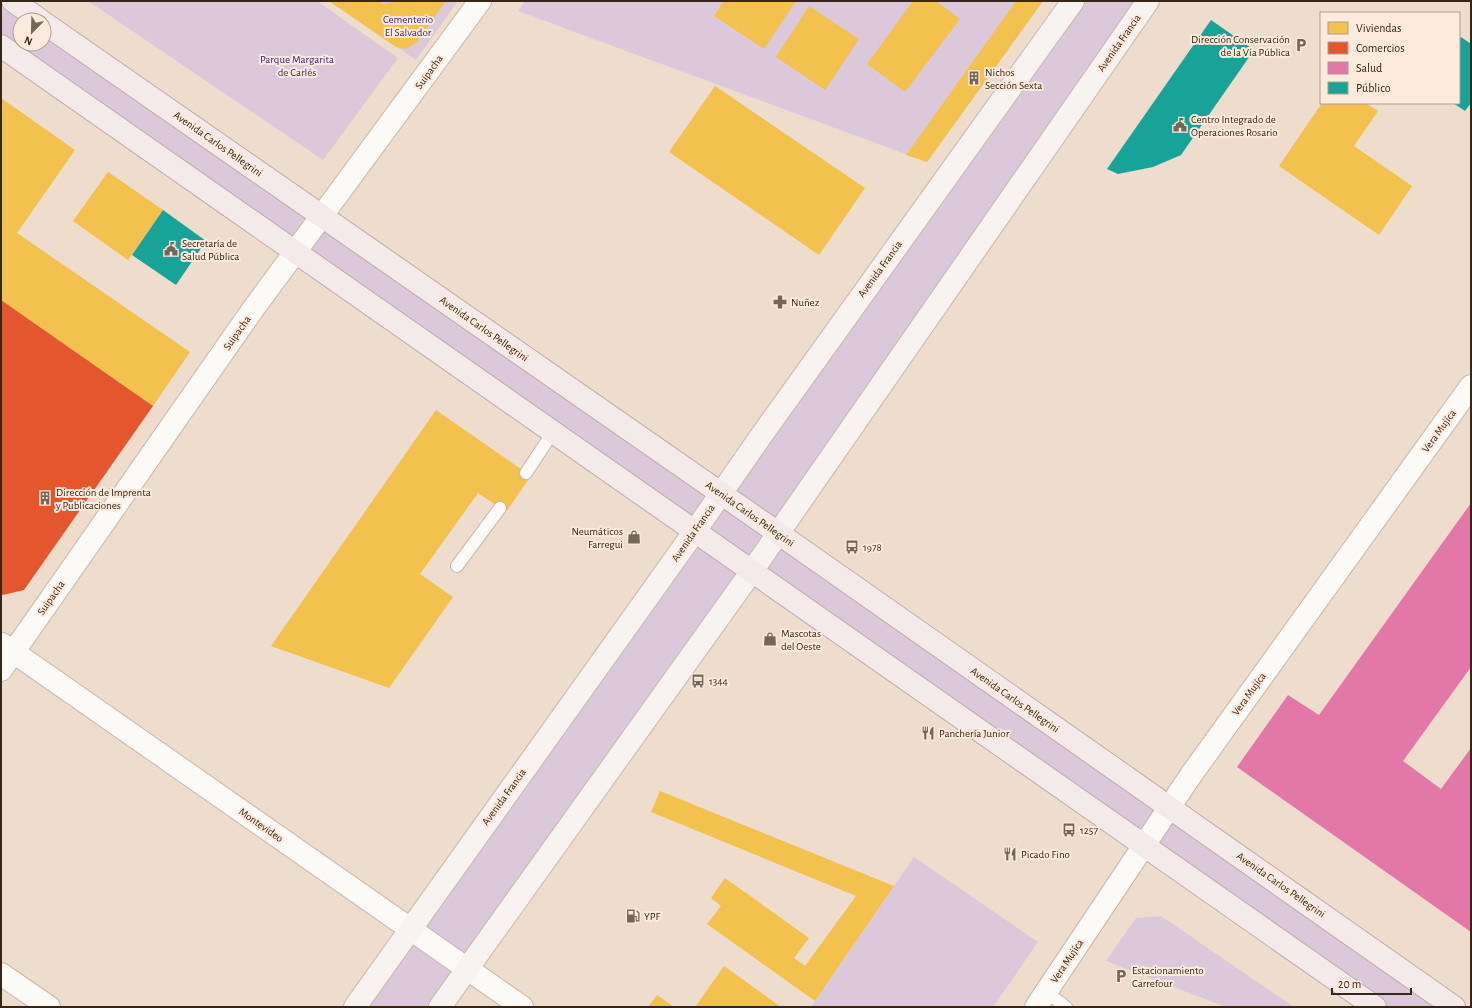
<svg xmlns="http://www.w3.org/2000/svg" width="1472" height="1008" font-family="'Alegreya Sans',sans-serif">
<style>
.green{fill:#dbc9db}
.homes{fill:#f2c14e}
.shops{fill:#e4572e}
.health{fill:#e377a8}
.public{fill:#17a398}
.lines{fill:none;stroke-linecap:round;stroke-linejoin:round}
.service-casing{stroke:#c8b8aa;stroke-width:14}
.minor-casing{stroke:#c8b8aa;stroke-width:24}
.secondary-casing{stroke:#c8b8aa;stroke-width:24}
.primary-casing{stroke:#c1a9a6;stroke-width:24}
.service{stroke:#fcfaf7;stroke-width:12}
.minor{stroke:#fcfaf7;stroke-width:22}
.secondary{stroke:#f8f2f1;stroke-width:22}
.primary{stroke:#f4eae9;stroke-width:22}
.labels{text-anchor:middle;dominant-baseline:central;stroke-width:4;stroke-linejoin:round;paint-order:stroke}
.park-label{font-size:11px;fill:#421d68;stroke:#fcebdd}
.poi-label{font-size:11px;fill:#362618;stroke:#fcebdd;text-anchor:start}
.street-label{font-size:11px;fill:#362618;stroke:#fcebdd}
</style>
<rect width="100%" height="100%" fill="#eedccc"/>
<g class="green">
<path d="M 1,1 L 13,1 L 40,20 L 20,20 L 20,44 L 44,44 L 44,23 L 721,494 L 1073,1 L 1148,1 L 778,533 L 1454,1007 L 1375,1007 L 752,571 L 440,1007 L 355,1007 L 695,531 L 1,46 Z"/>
<path d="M 88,1 L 317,1 L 398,58 L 323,160 Z"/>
<path d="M 329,1 L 458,1 L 416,60 Z"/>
<path d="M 525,1 L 1043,1 L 927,162 L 518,11 Z"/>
<path d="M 914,857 L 1038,942 L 993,1007 L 811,1007 Z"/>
<path d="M 1161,916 L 1294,1007 L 1226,1007 L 1106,961 L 1136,918 Z"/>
</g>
<g class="homes">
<path d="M 329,1 L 379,1 L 382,4 L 403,1 L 446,1 L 416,43 L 406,49 L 396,47 Z"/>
<path d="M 724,1 L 796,1 L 764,49 L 714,16 Z"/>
<path d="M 913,1 L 936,1 L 960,19 L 905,92 L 867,64 Z"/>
<path d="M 1016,1 L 1043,1 L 927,162 L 906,155 Z"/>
<path d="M 809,6 L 859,39 L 825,90 L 776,57 Z"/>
<path d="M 715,86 L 865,188 L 819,255 L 669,152 Z"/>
<path d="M 1,98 L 75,150 L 17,233 L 190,352 L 153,406 L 1,300 Z"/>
<path d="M 1322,103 L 1366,103 L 1378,111 L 1354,146 L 1412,186 L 1379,235 L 1279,166 Z"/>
<path d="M 108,172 L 163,210 L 128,260 L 73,221 Z"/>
<path d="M 436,410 L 531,476 L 506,512 L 478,493 L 420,574 L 453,597 L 389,688 L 271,646 Z"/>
<path d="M 660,791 L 894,886 L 815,1001 L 707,924 L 721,906 L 711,898 L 725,878 L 809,938 L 794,958 L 805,966 L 856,896 L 651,812 Z"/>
<path d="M 724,966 L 781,1007 L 698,1007 L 696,1006 Z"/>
<path d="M 657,995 L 674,1007 L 648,1007 Z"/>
</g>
<path class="shops" d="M 1,300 L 153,406 L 24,590 L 3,595 L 1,594 Z"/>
<path class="health" d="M 1471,503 L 1471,667 L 1403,761 L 1441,789 L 1471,748 L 1471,932 L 1237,767 L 1288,695 L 1319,715 Z"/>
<g class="public">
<path d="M 1211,20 L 1254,50 L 1181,155 L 1153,167 L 1118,174 L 1107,169 Z"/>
<path d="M 1461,37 L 1471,44 L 1471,103 L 1465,111 L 1453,103 L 1459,103 L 1459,40 Z"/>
<path d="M 163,210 L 206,241 L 176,285 L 132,255 Z"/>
</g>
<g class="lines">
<g class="service-casing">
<g id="service">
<path d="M 526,473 L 553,432"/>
<path d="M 457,566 L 500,508"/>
<path d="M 1046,992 L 1066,1007"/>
</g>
</g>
<g class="minor-casing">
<g id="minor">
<path d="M 2,644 L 522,1007"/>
<path d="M 1,670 L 251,312 L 480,1"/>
<path d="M 1,974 L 49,1007"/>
<path d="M 1036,1007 L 1191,775 L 1471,386"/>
</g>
</g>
<g class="secondary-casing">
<g id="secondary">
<path d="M 355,1007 L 695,531 L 761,436 L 1073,1"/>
<path d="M 440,1007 L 752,571 L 1148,1"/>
</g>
</g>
<g class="primary-casing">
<g id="primary">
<path d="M 13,1 L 40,20"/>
<path d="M 44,23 L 778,533 L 1454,1007"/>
<path d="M 1,46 L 1375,1007"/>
</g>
</g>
<use href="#service" class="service"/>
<use href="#minor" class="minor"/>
<use href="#secondary" class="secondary"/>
<use href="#primary" class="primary"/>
</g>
<defs>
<g id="parking-bare" transform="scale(1.08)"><path d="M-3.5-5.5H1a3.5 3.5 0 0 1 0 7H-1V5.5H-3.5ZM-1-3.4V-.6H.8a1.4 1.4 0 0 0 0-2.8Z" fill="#766657" stroke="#fcebdd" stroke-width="2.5" paint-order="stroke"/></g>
<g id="building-bare" transform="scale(1.08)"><path d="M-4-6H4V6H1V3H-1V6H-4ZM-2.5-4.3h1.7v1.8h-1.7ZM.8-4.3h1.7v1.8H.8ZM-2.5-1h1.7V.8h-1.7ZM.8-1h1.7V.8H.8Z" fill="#766657" stroke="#fcebdd" stroke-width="2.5" paint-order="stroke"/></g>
<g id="civic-bare" transform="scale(1.08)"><path d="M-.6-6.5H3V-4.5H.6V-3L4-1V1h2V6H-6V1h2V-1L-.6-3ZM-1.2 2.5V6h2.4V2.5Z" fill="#766657" stroke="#fcebdd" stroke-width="2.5" paint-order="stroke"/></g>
<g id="pharmacy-bare" transform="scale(1.08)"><path d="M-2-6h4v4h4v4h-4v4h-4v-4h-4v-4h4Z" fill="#766657" stroke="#fcebdd" stroke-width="2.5" paint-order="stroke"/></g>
<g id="shop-bare" transform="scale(1.08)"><path d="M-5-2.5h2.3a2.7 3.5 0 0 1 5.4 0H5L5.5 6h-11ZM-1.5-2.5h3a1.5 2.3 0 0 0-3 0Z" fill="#766657" stroke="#fcebdd" stroke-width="2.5" paint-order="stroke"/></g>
<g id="bus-bare" transform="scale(1.08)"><path d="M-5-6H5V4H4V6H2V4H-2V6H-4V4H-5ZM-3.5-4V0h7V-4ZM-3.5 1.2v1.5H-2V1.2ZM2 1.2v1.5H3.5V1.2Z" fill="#766657" stroke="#fcebdd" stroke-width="2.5" paint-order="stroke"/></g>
<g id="restaurant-bare" transform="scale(1.08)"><path d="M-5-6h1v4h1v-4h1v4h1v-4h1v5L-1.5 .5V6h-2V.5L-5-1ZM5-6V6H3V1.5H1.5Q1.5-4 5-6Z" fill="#766657" stroke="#fcebdd" stroke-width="2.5" paint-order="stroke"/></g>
<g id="fuel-bare" transform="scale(1.08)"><path d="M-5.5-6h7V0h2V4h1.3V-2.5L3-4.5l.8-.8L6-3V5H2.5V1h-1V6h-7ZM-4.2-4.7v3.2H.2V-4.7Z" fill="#766657" stroke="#fcebdd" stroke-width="2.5" paint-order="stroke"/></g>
</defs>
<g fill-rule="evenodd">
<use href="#parking-bare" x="1301" y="45"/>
<use href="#building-bare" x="974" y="78"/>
<use href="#civic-bare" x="1180" y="125"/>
<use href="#civic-bare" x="171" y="249"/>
<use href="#pharmacy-bare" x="780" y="302"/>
<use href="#building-bare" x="45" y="498"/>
<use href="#shop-bare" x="634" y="537"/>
<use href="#bus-bare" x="852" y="547"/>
<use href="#shop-bare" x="770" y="639"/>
<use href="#bus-bare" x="698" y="681"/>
<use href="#restaurant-bare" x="928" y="733"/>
<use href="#bus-bare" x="1069" y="830"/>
<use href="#restaurant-bare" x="1010" y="854"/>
<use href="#fuel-bare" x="633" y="916"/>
<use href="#parking-bare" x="1121" y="976"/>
</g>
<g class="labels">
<g class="park-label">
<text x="408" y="19">Cementerio<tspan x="408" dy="13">El Salvador</tspan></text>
<text x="297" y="59">Parque Margarita<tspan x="297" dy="13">de Carlés</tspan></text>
</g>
<g class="poi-label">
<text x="1290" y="39" text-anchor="end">Dirección Conservación<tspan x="1290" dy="13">de la Via Pública</tspan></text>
<text x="985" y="72">Nichos<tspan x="985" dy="13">Sección Sexta</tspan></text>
<text x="1191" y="119">Centro Integrado de<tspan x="1191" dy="13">Operaciones Rosario</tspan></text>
<text x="182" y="243">Secretaría de<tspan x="182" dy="13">Salud Pública</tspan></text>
<text x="791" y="302">Nuñez</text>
<text x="56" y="492">Dirección de Imprenta<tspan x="56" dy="13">y Publicaciones</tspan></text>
<text x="623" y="531" text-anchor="end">Neumáticos<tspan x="623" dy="13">Farregui</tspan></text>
<text x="863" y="547">1978</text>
<text x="781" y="633">Mascotas<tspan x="781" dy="13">del Oeste</tspan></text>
<text x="709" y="681">1344</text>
<text x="939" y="733">Panchería Junior</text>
<text x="1080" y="830">1257</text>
<text x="1021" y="854">Picado Fino</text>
<text x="644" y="916">YPF</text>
<text x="1132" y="970">Estacionamiento<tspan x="1132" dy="13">Carrefour</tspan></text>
</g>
<g class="street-label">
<text transform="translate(1119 43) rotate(-55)">Avenida Francia</text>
<text transform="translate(429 72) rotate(-54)">Suipacha</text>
<text transform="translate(218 144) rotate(35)">Avenida Carlos Pellegrini</text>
<text transform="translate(880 269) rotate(-54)">Avenida Francia</text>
<text transform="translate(484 329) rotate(35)">Avenida Carlos Pellegrini</text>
<text transform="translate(237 333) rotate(-55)">Suipacha</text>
<text transform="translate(1439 431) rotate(-54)">Vera Mujíca</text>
<text transform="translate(750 514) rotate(35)">Avenida Carlos Pellegrini</text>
<text transform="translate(693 533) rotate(-55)">Avenida Francia</text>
<text transform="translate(51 598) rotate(-55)">Suipacha</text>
<text transform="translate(1249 694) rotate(-54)">Vera Mujíca</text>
<text transform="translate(1015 700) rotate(35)">Avenida Carlos Pellegrini</text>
<text transform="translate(504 797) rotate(-54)">Avenida Francia</text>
<text transform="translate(261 825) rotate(35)">Montevideo</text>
<text transform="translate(1281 885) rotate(35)">Avenida Carlos Pellegrini</text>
<text transform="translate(1067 961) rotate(-56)">Vera Mujíca</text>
</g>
</g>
<rect width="1472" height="1008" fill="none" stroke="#362618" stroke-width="4"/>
<rect x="1320" y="12" width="140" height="92" fill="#fcebdd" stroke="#ad9c8e"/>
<rect x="1328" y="22" width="20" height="12" fill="#f2c14e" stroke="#ad9c8e"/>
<text x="1356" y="32" font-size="12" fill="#362618">Viviendas</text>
<rect x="1328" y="42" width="20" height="12" fill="#e4572e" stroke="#ad9c8e"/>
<text x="1356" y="52" font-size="12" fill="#362618">Comercios</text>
<rect x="1328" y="62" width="20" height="12" fill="#e377a8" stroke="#ad9c8e"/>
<text x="1356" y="72" font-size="12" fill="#362618">Salud</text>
<rect x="1328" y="82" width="20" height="12" fill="#17a398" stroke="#ad9c8e"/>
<text x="1356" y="92" font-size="12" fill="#362618">Público</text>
<g transform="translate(32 32) rotate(203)"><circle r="19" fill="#fcebdd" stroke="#ad9c8e"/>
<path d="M0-3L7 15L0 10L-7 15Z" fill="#766657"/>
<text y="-6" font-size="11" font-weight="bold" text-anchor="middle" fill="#362618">N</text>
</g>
<path d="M1332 988v6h79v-6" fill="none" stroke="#362618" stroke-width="2"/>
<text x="1338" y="988" font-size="12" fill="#362618" stroke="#fcebdd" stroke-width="3" paint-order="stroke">20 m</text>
</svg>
